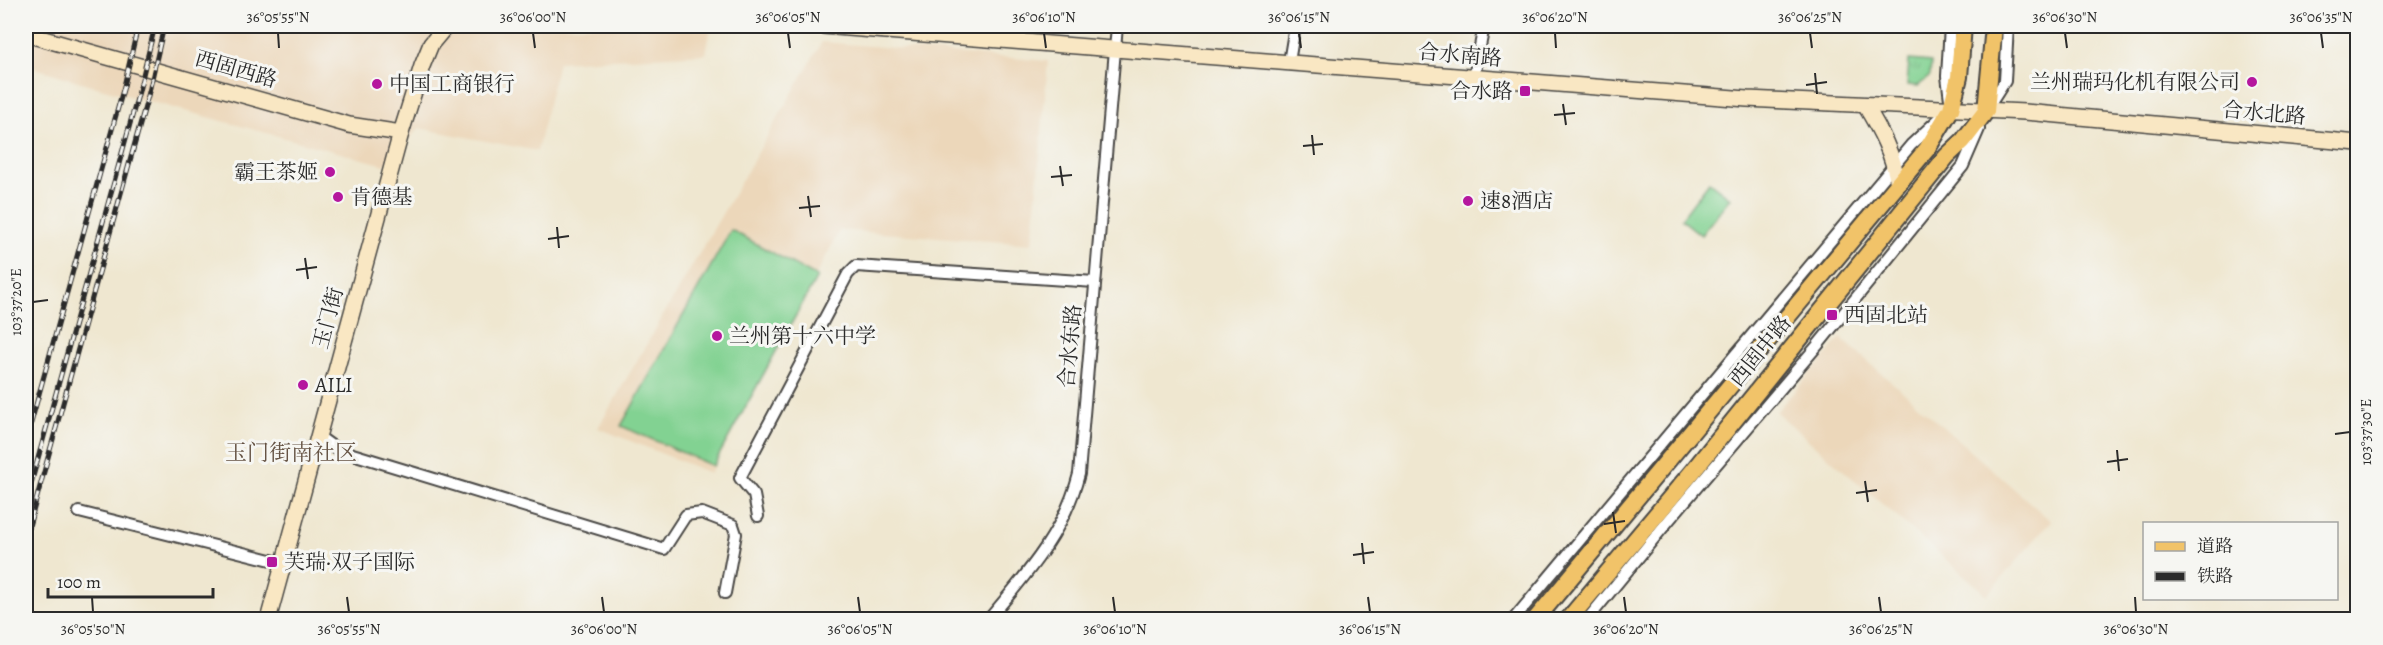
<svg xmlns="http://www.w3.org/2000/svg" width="2383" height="645" font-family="Alegreya,'Noto Serif SC',serif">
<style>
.built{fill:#ecd7ba}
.grass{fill:url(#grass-tufts);stroke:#567e5e;stroke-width:1.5}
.garden{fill:#82d292;stroke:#567e5e;stroke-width:1.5}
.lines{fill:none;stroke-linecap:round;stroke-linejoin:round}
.street-casing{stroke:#484744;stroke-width:14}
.secondary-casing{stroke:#484744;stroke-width:18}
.primary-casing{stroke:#484744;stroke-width:20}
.street{stroke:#fff;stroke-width:10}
.secondary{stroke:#f9e7c3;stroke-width:15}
.primary{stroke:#f1c369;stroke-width:16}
.rail-casing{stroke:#2b2b2b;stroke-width:5}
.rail{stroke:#f6f6f2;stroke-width:3;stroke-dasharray:9;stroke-linecap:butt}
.ticks{fill:none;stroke:#2b2b2b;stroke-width:2}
.poi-dot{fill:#b5179e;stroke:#f6f6f2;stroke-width:2}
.labels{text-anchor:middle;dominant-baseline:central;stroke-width:6;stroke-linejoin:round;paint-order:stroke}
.street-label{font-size:21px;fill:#2b2b2b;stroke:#f6f6f2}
.poi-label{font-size:21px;fill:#2b2b2b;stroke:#f6f6f2;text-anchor:start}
.neighbourhood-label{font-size:22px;fill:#665445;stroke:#f6f6f2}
.neatline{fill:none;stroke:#2b2b2b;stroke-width:2}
.ticks-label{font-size:15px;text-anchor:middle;fill:#2b2b2b}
</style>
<defs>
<pattern id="grass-tufts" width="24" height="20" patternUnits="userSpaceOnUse" patternTransform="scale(1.5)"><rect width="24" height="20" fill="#82d292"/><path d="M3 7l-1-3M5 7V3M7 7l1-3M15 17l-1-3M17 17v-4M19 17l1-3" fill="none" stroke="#70b47e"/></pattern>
</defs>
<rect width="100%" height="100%" fill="#f6f6f2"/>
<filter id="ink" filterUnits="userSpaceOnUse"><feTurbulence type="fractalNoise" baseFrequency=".0167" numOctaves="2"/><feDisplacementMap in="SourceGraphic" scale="12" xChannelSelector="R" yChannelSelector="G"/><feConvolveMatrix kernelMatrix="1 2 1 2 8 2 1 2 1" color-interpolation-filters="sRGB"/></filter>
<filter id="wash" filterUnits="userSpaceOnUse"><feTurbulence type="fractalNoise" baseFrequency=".008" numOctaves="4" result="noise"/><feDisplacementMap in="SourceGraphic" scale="24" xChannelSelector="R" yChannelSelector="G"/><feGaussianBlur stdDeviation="1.35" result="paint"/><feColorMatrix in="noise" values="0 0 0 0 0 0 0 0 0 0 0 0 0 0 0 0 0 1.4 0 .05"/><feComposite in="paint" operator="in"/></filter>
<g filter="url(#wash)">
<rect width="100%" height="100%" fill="#efe7d0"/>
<g class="built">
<path d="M 26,26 L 711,26 L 706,54 L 558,62 L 537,151 L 419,128 L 385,165 L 100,88 L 26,65 Z"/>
<path d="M 822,42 L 1048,61 L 1032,244 L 840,230 L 710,473 L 598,428 Z"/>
<path d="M 1841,338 L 2051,521 L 1987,595 L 1776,412 Z"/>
</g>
<path class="grass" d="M 1909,60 L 1931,62 L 1930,76 L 1918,86 L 1907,85 Z"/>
<g class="garden">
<path d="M 1709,182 L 1730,198 L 1701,235 L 1681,219 Z"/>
<path d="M 731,230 L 817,277 L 713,466 L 621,426 Z"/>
</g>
</g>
<g filter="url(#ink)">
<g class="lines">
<g class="street-casing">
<g id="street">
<path d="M 1289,62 L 1295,26"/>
<path d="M 1474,77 L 1484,26"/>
<path d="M 1950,100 L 1947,76 L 1950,26"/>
<path d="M 1989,106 L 2005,81 L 2008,26"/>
<path d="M 318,436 L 336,449 L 664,549 L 686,515 L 702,513 L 733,525 L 736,534 L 725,593"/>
<path d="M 79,512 L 283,563"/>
<path d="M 758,516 L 754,495 L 740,478 L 848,274 L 856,266 L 1095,282"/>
<path d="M 988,620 C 1026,575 1064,533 1079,474 L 1117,26"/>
<path d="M 1513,620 L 1911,145 L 1939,119"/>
<path d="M 1587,620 L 1669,520 L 1817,346 L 1963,166 L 1979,129"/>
</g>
</g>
<g class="secondary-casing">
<g id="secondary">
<path d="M 823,26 L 1747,99 L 2025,112 L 2358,143"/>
<path d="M 26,34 L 349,125 L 401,133"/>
<path d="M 1865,105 C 1881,131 1893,154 1898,184"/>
<path d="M 268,620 L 401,133 L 422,66 L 431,44 L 446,26"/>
</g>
</g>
<g class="primary-casing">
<g id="primary">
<path d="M 1535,620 L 1927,149 L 1951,109 L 1959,77 L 1963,26"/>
<path d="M 1568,620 L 1693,471 L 1947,156 L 1963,141 L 1986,111 L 1994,26"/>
</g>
</g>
<use href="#street" class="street"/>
<use href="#secondary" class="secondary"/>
<use href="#primary" class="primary"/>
<g class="rail-casing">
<g id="rail">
<path d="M 26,441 L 124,86 L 138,26"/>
<path d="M 26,502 L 139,91 L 155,26"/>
<path d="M 26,537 L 149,92 L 164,26"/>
</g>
</g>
<use href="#rail" class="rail"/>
</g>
</g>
<path class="ticks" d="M 278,33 L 279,48M 533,33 L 535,48M 788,33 L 790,48M 1044,33 L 1046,48M 1299,33 L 1301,48M 1555,33 L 1556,48M 1810,33 L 1812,48M 2065,33 L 2067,48M 2321,33 L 2323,48M 1815,73 L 1817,94M 1806,85 L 1827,82M 1563,104 L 1566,125M 1554,115 L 1575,113M 1312,135 L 1314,155M 1303,146 L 1323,144M 1060,166 L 1063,186M 1051,177 L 1072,175M 808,196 L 811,217M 799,208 L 820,206M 557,227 L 559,248M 548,239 L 569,236M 305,258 L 308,279M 296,270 L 317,267M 33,302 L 48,300M 2335,434 L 2350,432M 2117,450 L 2119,471M 2107,462 L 2128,459M 1865,481 L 1868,502M 1856,493 L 1877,490M 1613,512 L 1616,533M 1604,524 L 1625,521M 1362,543 L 1364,564M 1353,555 L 1374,552M 92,597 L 93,612M 347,597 L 349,612M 602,597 L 604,612M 858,597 L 860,612M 1113,597 L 1115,612M 1368,597 L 1370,612M 1624,597 L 1626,612M 1879,597 L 1881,612M 2135,597 L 2136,612"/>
<g class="poi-dot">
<circle cx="2252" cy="82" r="6"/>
<circle cx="377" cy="84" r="6"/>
<rect x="1519" y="85" width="12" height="12" rx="3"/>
<circle cx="330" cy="172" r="6"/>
<circle cx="338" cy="197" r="6"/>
<circle cx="1468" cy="201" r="6"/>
<rect x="1826" y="309" width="12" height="12" rx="3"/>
<circle cx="717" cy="336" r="6"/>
<circle cx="303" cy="385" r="6"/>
<rect x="266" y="556" width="12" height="12" rx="3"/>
</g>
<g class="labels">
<g class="street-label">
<text transform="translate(1460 55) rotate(5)">合水南路</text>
<text transform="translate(236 69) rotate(16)">西固西路</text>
<text transform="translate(2264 113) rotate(5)">合水北路</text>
<text transform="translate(328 318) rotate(-75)">玉门街</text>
<text transform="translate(1070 346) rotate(-85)">合水东路</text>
<text transform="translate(1760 351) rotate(-51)">西固中路</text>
</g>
<g class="poi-label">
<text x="2240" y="82" text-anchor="end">兰州瑞玛化机有限公司</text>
<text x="389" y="84">中国工商银行</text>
<text x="1513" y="91" text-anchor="end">合水路</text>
<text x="318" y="172" text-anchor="end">霸王茶姬</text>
<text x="350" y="197">肯德基</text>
<text x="1480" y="201">速8酒店</text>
<text x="1844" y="315">西固北站</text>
<text x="729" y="336">兰州第十六中学</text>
<text x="315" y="385">AILI</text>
<text x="284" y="562">芙瑞·双子国际</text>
</g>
<g class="neighbourhood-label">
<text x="291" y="453">玉门街南社区</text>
</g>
</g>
<rect width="2383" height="645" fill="none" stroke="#f6f6f2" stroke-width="66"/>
<rect x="2143" y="522" width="195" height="78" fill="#f6f6f2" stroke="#a5a5a2" stroke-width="1.5"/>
<rect x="2155" y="542" width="30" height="9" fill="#f1c369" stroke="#a5a5a2" stroke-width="1.5"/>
<text x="2197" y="552" font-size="18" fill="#2b2b2b">道路</text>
<rect x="2155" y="572" width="30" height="9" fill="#2b2b2b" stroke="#a5a5a2" stroke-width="1.5"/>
<text x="2197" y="582" font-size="18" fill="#2b2b2b">铁路</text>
<path d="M48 588v9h165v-9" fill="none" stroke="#2b2b2b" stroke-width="3"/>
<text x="57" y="588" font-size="18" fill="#2b2b2b" stroke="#f6f6f2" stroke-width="4.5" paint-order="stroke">100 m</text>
<rect x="33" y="33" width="2317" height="579" class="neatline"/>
<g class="ticks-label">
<text x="278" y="22">36°05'55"N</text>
<text x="533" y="22">36°06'00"N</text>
<text x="788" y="22">36°06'05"N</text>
<text x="1044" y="22">36°06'10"N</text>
<text x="1299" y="22">36°06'15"N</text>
<text x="1555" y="22">36°06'20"N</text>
<text x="1810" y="22">36°06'25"N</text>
<text x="2065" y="22">36°06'30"N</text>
<text x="2321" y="22">36°06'35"N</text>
<text transform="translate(16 302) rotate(-90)" y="5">103°37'20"E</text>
<text transform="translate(2366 432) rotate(-90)" y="5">103°37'30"E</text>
<text x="93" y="634">36°05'50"N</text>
<text x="349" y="634">36°05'55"N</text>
<text x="604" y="634">36°06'00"N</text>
<text x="860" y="634">36°06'05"N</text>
<text x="1115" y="634">36°06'10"N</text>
<text x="1370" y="634">36°06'15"N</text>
<text x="1626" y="634">36°06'20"N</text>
<text x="1881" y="634">36°06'25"N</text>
<text x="2136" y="634">36°06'30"N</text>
</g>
</svg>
